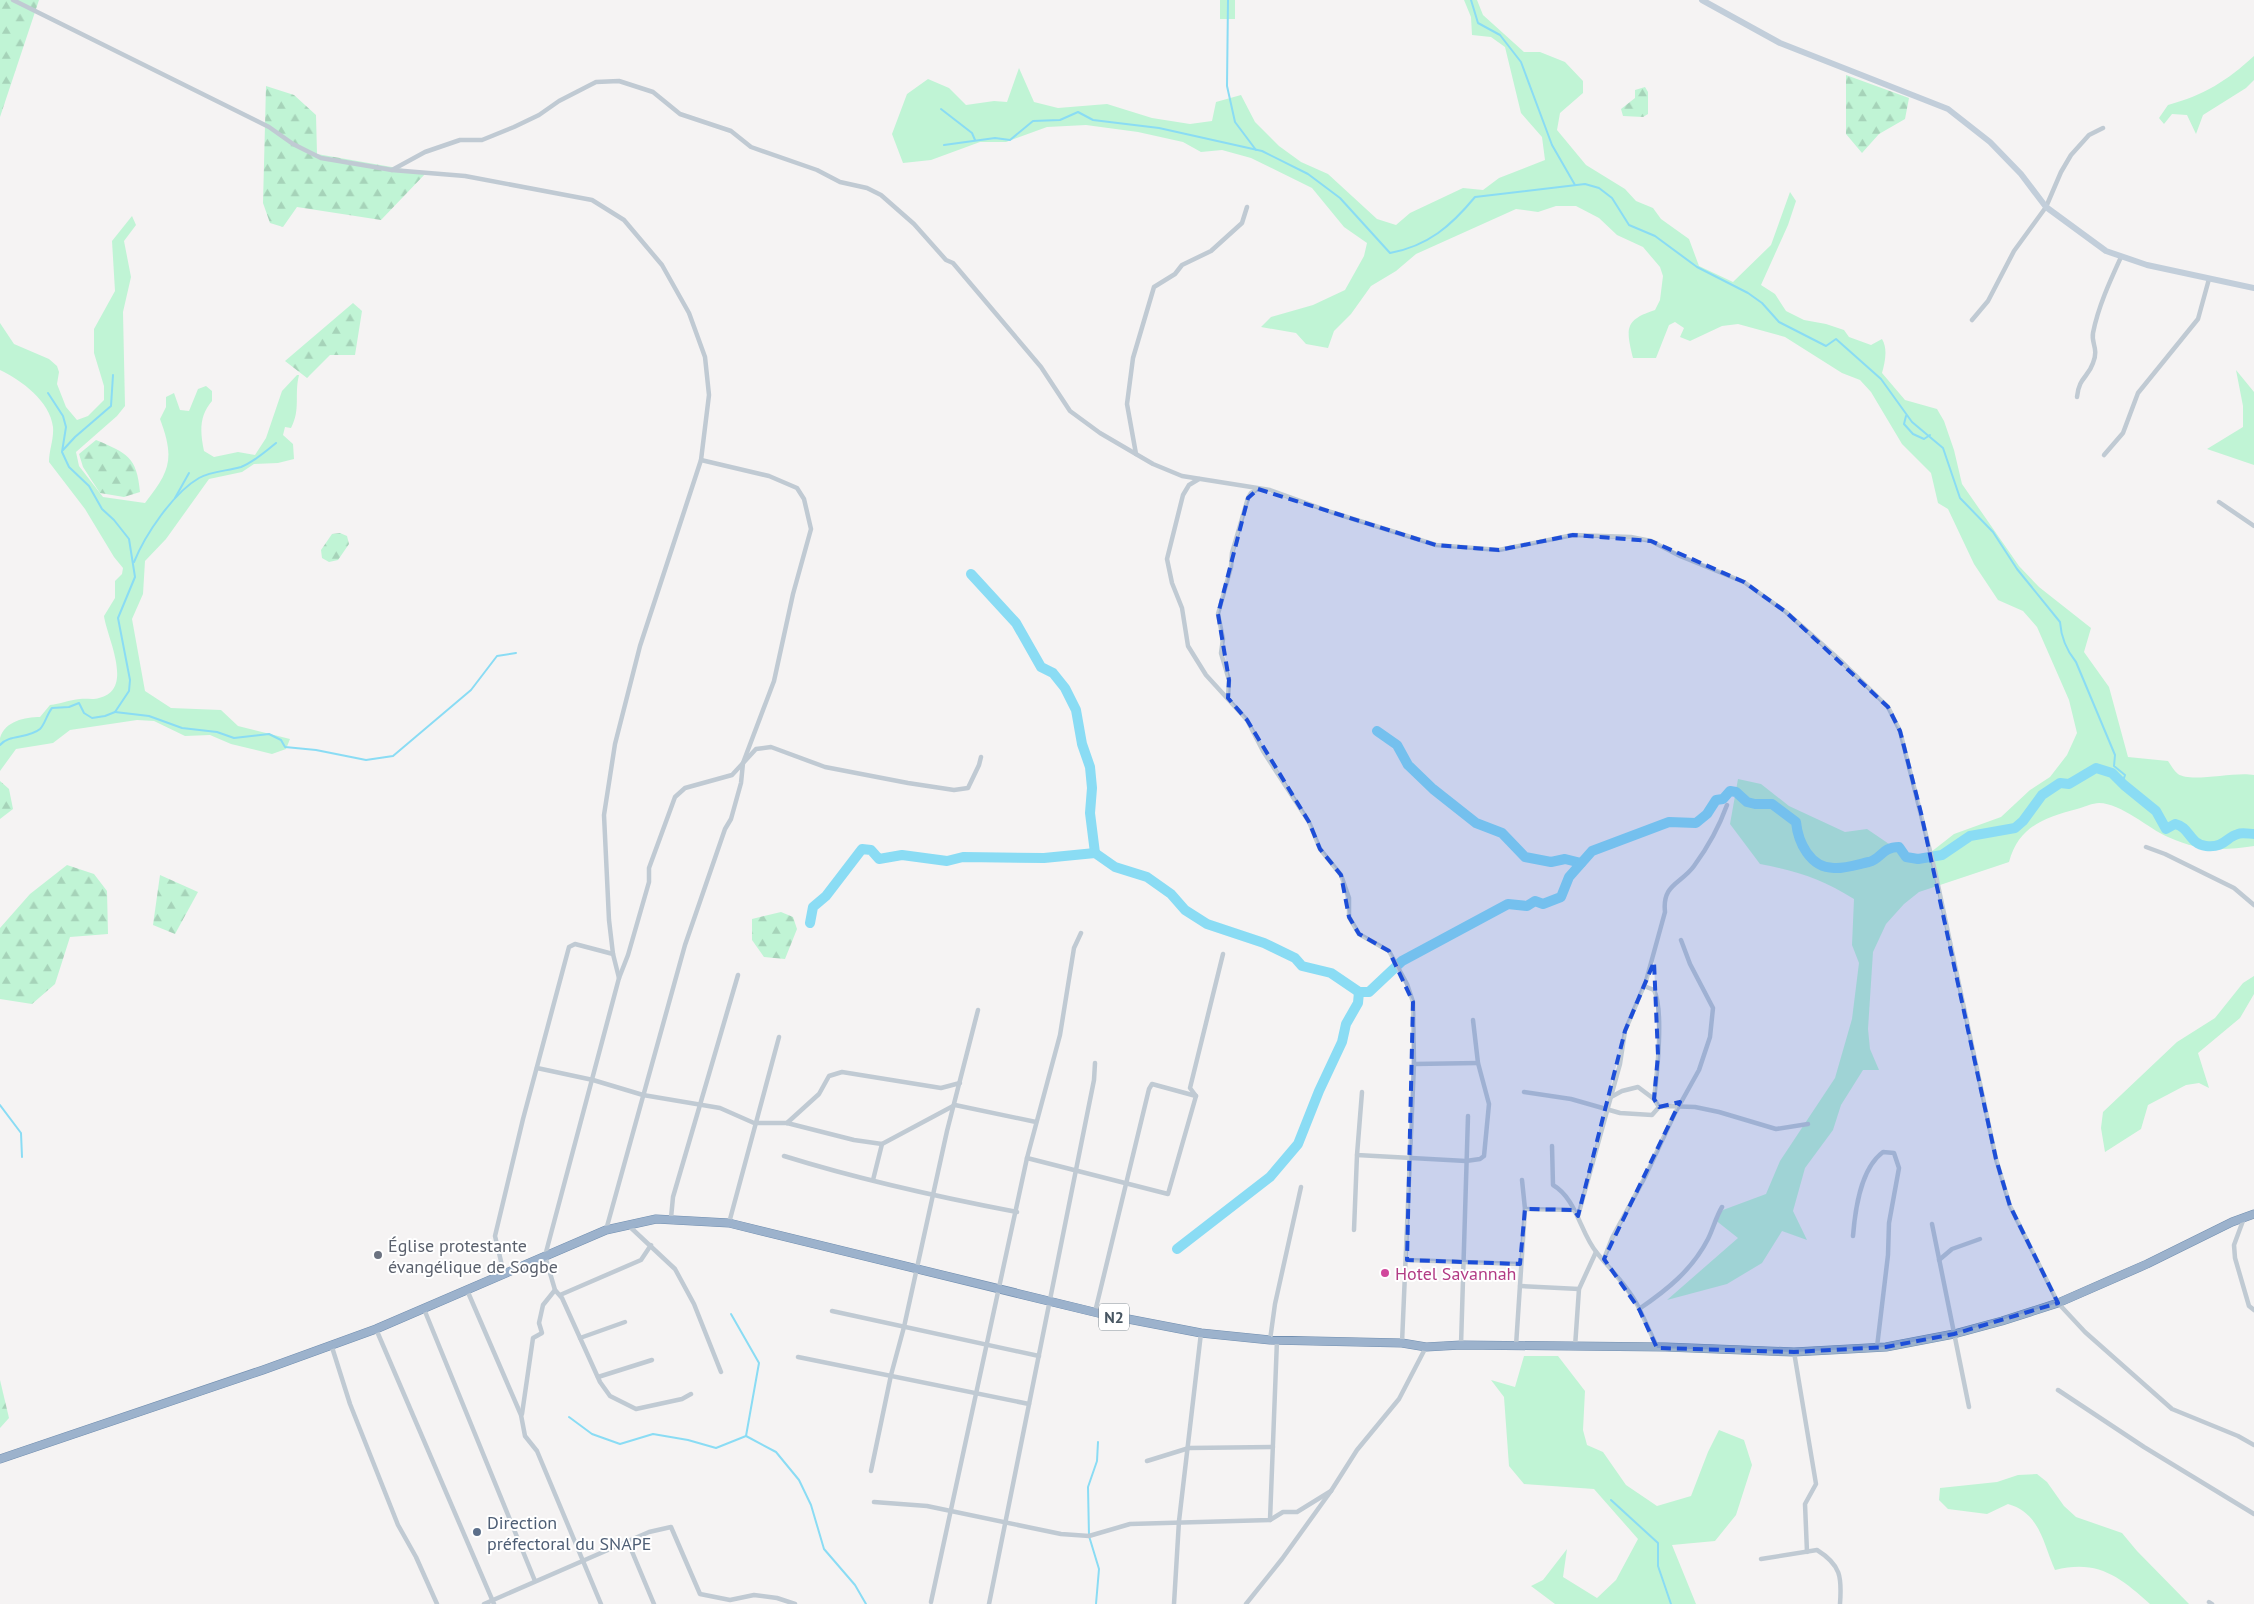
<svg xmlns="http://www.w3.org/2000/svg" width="2254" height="1604" font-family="'PT Sans',sans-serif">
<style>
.green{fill:#c0f4d5}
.forest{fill:url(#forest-firs)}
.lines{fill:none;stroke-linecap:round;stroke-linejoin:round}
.stream{stroke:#8adcf4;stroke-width:2}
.river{stroke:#8adcf4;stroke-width:10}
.trunk-casing{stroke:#728fb0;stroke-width:9}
.minor{stroke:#c0cad3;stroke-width:4.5}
.secondary{stroke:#c2ceda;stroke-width:6}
.trunk{stroke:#9cb2cc;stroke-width:8}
.marked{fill:#1d4ed8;fill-opacity:0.2;stroke:#1d4ed8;stroke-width:4;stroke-dasharray:10 6;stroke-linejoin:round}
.worship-dot{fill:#6b7280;stroke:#fff;stroke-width:2}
.hotel-dot{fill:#d1479c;stroke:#fff;stroke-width:2}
.service-dot{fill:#5c6f8a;stroke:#fff;stroke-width:2}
.labels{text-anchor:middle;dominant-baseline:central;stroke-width:4;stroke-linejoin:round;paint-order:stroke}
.shield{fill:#fff;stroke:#7f8991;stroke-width:1}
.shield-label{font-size:16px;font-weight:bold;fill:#485662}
.worship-label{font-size:18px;fill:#5b616d;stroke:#fff;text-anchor:start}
.hotel-label{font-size:18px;fill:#b23c85;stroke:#fff;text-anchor:start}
.service-label{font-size:18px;fill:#4e5e75;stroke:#fff;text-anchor:start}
</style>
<defs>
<pattern id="forest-firs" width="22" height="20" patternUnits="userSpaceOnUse" patternTransform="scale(1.25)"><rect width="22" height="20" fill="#c0f4d5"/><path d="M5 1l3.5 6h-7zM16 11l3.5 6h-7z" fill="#a6d3b9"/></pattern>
</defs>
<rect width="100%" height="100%" fill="#f5f3f3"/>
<g class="green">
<rect x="1220" y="0" width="15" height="19"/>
<path d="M 1464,0 L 1477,0 L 1483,15 L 1524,52 L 1540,52 L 1565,62 L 1583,81 L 1583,93 L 1560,113 L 1557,130 L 1586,165 L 1625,189 L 1636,201 L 1653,208 L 1661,219 L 1689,239 L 1699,266 L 1733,282 L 1771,245 L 1790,192 L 1796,201 L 1788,225 L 1761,285 L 1775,294 L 1786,311 L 1804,320 L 1826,324 L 1844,330 L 1849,337 L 1871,345 L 1882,339 C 1888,349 1885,362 1882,373 L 1905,400 L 1937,409 L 1944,421 L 1954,450 L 1962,484 L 2019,566 L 2039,587 L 2091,628 L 2084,652 L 2109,687 L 2128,757 L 2168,761 C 2171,765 2174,771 2178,774 C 2191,783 2235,771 2254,775 L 2254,846 C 2221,851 2199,851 2168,837 C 2149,829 2121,803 2099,803 C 2093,803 2084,807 2077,809 C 2044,818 2019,826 2009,862 L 1919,892 L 1904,904 L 1886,924 L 1873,952 L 1868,1029 L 1870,1049 L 1879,1070 L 1863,1070 L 1841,1105 L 1833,1130 L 1805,1168 L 1793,1211 L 1807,1240 L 1782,1231 L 1762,1263 L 1727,1284 L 1667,1300 L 1738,1238 L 1714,1219 L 1723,1210 L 1766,1194 L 1780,1161 L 1835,1078 L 1852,1019 L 1859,963 L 1852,945 L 1854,899 C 1822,879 1797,871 1760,864 L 1730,824 L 1738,779 L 1761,784 L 1789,806 L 1845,832 L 1867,829 L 1917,863 L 1954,834 L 2001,817 L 2030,790 L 2050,777 L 2067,755 L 2077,733 L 2069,700 L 2037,627 L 2023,611 L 1998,600 L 1974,564 L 1948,509 L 1938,503 L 1931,473 L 1902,444 L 1871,392 L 1860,380 L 1842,373 L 1785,337 L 1738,324 L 1722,326 L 1690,341 L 1680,337 L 1684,328 L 1675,322 L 1669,325 L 1656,358 L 1633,358 C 1626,329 1624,320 1655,310 L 1660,300 L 1663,276 L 1660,267 L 1643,247 L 1617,235 L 1599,218 L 1576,206 L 1556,206 L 1538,212 L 1516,209 L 1416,254 L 1396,271 L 1371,286 L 1351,314 L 1334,331 L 1328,348 L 1306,344 L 1296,333 L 1261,327 L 1271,317 L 1313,305 L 1345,290 L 1364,256 L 1367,243 L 1344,227 L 1312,188 L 1251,158 L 1222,150 L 1201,152 L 1183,142 L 1138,132 L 1086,125 L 1047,127 L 1006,142 L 980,142 L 931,160 L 903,163 L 892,134 L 907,94 L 928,79 L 949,88 L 966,105 L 994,101 L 1007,102 L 1019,68 L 1034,102 L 1058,108 L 1107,104 L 1152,118 L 1190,124 L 1212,121 L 1216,102 L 1241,95 L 1255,122 L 1279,146 L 1301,162 L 1328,174 L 1377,219 L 1396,225 L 1410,213 L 1463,188 L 1483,190 L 1499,178 L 1545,160 L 1542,137 L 1521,113 L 1505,47 L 1491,37 L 1472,35 L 1471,17 Z"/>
<path d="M 2254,56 L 2254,80 L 2246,88 L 2203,115 L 2196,134 L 2187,115 L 2172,114 L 2164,124 L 2159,118 L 2168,105 C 2204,95 2227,81 2254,56 Z"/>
<path d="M 132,216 L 136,225 L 124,241 L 131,277 L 123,312 L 125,406 L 117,416 L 76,452 L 79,466 L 103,497 L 145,503 C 170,471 175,459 160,419 L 166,407 L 166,397 L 174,393 L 180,410 L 189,411 L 198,389 L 206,386 L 212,391 L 212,401 C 199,416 200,432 204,451 L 214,457 L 238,452 L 255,455 L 266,438 L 282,391 L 297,375 L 299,375 C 294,395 301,409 291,428 L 285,427 L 283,435 L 293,444 L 294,459 L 278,463 L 254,464 L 242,472 L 209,479 L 166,539 L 145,561 L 143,594 L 132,619 L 145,691 L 171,708 L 221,710 L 238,726 L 290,739 L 286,749 L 272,754 L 231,744 L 210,735 L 185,736 L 154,721 L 137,720 L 70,730 L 53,743 L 16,749 L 0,771 C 0,761 0,748 0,738 C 5,721 25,717 40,717 L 50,705 C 60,704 69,700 80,699 C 86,698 93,700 99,698 C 135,690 107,638 104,616 L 115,598 L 115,581 L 122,574 L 123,568 L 114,557 L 85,509 L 49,462 C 49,450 54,439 53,427 C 50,401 21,380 0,370 L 0,323 L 14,344 L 49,359 L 57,366 L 59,372 L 57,384 L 66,407 L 77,420 L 88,416 L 104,400 L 104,386 L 94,353 L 94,329 L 115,291 L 112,241 Z"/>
<path d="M 2236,370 L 2254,392 L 2254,465 L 2207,449 L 2243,427 L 2243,406 Z"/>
<path d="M 2254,976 L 2254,994 L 2240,1018 L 2198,1053 L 2209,1088 L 2199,1083 L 2186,1085 L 2148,1105 L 2141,1129 L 2105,1152 L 2101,1128 L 2103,1112 L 2177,1042 L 2215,1018 L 2243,983 Z"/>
<path d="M 1524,1356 L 1558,1356 L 1585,1391 L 1583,1430 L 1587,1445 L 1603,1452 L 1626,1485 L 1657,1506 L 1691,1496 L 1708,1452 L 1719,1430 L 1744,1440 L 1752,1465 L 1736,1515 L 1715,1541 L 1672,1545 L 1696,1604 L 1555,1604 L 1531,1586 L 1543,1580 L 1567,1549 L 1563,1577 L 1597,1598 L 1616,1580 L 1638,1539 L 1594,1489 L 1524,1484 L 1509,1466 L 1504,1397 L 1491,1380 L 1515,1387 Z"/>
<path d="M 2037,1474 L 2047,1482 L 2064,1506 L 2076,1517 L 2122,1533 L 2137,1551 L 2189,1604 L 2150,1604 C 2120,1577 2098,1559 2055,1570 C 2043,1543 2040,1513 2008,1504 L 1987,1514 L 1948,1509 L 1939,1500 L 1940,1488 L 1997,1482 L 2018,1475 Z"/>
</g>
<g class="forest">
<path d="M 0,0 L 39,0 L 0,117 Z"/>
<path d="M 1846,75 L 1909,98 L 1905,119 L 1879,134 L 1862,153 L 1846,134 Z"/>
<path d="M 266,86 L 294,95 L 316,115 L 317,154 L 426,173 L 381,220 L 297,207 L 283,227 L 270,223 L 263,203 Z"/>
<path d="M 1645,87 L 1648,92 L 1648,114 L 1643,117 L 1623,116 L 1621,109 L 1635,98 L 1635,90 Z"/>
<path d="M 353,303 L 362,311 L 355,355 L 330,355 L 307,378 L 285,361 Z"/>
<path d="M 96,440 C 127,453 137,457 140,492 L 124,497 L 100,493 L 83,467 L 79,454 Z"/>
<path d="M 340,533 L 347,536 L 349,544 L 338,560 L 329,562 L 322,558 L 321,550 L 332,534 Z"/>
<path d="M 0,781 L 9,789 L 13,809 L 0,819 Z"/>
<path d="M 67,865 L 94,874 L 107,891 L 108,934 L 70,937 L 55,984 L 32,1004 L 0,999 L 0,928 L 30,894 Z"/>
<path d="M 160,875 L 198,892 L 175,934 L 153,925 Z"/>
<path d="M 781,912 L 793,917 L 797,929 L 785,959 L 764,957 L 752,940 L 752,919 Z"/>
<path d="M 0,1380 L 9,1418 L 0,1428 Z"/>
</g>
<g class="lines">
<g class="stream">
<path d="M 1228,0 L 1227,86 L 1235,122 L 1256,150"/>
<path d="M 1471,0 L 1478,23 L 1500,35 L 1521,62 L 1552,145 L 1575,185"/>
<path d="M 941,109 L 972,133 L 975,140"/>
<path d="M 944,145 L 995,138 L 1010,140 L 1033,121 L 1060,120 L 1078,112 L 1093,120 L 1159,128 L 1262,151 L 1308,174 L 1340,198 L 1390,253 C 1428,246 1451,226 1475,197 L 1585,184 L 1599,188 L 1612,198 L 1629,225 L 1655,236 L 1697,267 L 1748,293 L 1762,303 L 1779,322 L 1826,346 L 1836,339 L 1881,379 L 1912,422 L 1943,448 L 1960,498 L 1993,532 L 2017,569 L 2060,622 C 2061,636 2067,651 2076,662 L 2115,755 L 2114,766 L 2125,775 L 2122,784"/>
<path d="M 1906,416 L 1904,424 L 1913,434 L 1924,439 L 1930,435"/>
<path d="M 63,450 L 75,437 L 111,406 L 113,375"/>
<path d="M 175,498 L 189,473"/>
<path d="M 134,562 C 145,535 173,493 199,478 C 211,471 228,471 241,467 C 254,462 265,452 276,443"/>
<path d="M 115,712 L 149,716 L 182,728 L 217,732 L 234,738 L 269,734 L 281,740 L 285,747 L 316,750 L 366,760 L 393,756 L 471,690 L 497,656 L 516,653"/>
<path d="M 0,745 C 9,734 28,739 40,729 C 45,724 47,714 52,708 L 69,707 L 79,703 L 84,713 L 92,718 L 105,716 L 115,712 L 129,691 L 130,680 L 118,618 L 135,577 L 129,539 L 114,520 L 102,509 L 89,486 L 69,467 L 62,452 L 66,427 L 63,416 L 48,393"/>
<path d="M 0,1105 L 21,1133 L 22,1157"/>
<path d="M 731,1314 L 759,1363 L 746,1436"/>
<path d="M 569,1417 L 592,1434 L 620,1444 L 653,1434 L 688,1440 L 716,1448 L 746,1436 L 776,1452 L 799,1480 L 811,1505 L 824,1549 L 855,1585 L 866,1604"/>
<path d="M 1611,1500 L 1658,1543 L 1658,1566 L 1671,1604"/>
<path d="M 1096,1604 L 1099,1569 L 1089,1536 L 1088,1487 L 1097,1461 L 1098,1442"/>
</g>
<g class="river">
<path d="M 971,574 L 1016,623 L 1041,667 L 1053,673 L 1065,688 L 1076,710 L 1082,744 L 1090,767 L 1092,788 L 1090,813 L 1095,853"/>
<path d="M 1377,731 L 1397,745 L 1408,765 L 1433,789 L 1476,823 L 1502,833 L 1525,857 L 1551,862 L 1565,859 L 1581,863"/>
<path d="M 810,923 L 813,907 L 826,896 L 862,849 L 871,850 L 879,859 L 902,855 L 947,861 L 963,857 L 1044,858 L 1095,853 L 1115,867 L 1147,877 L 1171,894 L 1185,910 L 1207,924 L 1264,943 L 1295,958 L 1302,966 L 1331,973 L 1359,992 L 1369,992 L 1402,961 L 1508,904 L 1527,906 L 1535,901 L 1543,904 L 1561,897 L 1569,877 L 1592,851 L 1669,822 L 1696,823 L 1707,814 L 1716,800 L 1723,799 L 1730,791 L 1736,792 L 1747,802 L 1755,804 L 1772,804 L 1796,822 C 1798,842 1810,868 1834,868 C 1844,869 1859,864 1869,862 C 1881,859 1882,847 1899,847 L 1906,857 L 1918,859 L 1942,855 L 1970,836 L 2015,828 L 2023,821 L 2042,795 L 2060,783 L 2069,784 L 2096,768 L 2112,773 L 2124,785 L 2156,811 L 2166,829 L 2175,824 C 2190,827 2189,844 2206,846 C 2225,848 2226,837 2238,834 C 2242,832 2250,834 2254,834"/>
<path d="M 1177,1249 L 1270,1177 L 1298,1144 L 1319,1091 L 1342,1042 L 1346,1024 L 1358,1003 L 1359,992"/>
</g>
<g class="trunk-casing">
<path id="trunk" d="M 0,1459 L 263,1370 L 376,1329 L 606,1230 L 656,1219 L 729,1223 L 1102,1314 L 1201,1333 L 1270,1340 L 1402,1343 L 1426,1347 L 1461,1345 L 1666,1347 L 1794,1352 L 1886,1347 L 1954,1334 L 2002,1321 L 2058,1303 L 2147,1264 L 2232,1222 L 2254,1214"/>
</g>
<g class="minor">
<path d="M 13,0 L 269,127 L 293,144 L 321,158 L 392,170 L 465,176 L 592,200 L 624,220 L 662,265 L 689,313 L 705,357 L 709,395 L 701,460 L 640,646 L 615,744 L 604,815 L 609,920 L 613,954 L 619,978"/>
<path d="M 392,170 L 425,152 L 460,140 L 482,140 L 514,127 L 539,115 L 559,101 L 596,82 L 619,81 L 653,92 L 680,114 L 731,131 L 751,147 L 817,170 L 840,182 L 867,188 L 881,195 L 914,224 L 946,260 L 953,263 L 1041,367 L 1070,411 L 1100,433 L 1153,464 L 1182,476 L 1270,490 L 1331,512 L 1436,545 L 1499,550 L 1573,535 L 1631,537 L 1651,541 L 1680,556 L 1744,582 L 1786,612 L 1842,662 L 1888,707 L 1900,731 L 1935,871 L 1996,1159 L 2010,1206 L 2058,1303 L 2085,1332 L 2172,1409 L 2238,1436 L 2254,1445"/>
<path d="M 1972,320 L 1988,301 L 2014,251 L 2046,207 L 2061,172 L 2071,155 L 2089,135 L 2103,128"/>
<path d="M 2077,397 C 2079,377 2088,378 2093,363 C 2099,348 2091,344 2093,333 C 2098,307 2110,281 2121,257"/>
<path d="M 1136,454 L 1127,404 L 1133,358 L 1154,287 L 1175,274 L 1182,265 L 1211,251 L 1242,223 L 1247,207"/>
<path d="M 2104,455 L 2123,433 L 2138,393 L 2198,319 L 2209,279"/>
<path d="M 1199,479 L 1189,485 L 1183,495 L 1167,559 L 1172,583 L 1182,608 L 1188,646 L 1206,675 L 1247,720 L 1263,751 L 1309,822 L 1320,849 L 1341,875 L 1349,898 L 1349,917 L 1359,934 L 1389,951 L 1407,984 L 1413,1002 L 1414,1064 L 1402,1343"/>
<path d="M 2219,502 L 2254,526"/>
<path d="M 1228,698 L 1229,680 L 1221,653 L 1223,639 L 1218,614 L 1231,567 L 1232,553 L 1248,498 L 1251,493 L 1258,489"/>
<path d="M 2146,847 L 2165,854 L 2234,888 L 2254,905"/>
<path d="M 1644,986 L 1654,990 C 1664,1009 1657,1075 1654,1099"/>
<path d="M 1414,1064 L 1478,1063"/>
<path d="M 537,1068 L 593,1080 L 643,1095 L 720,1108 L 754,1123 L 787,1123 L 854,1140 L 882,1144 L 955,1105 L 1036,1122"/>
<path d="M 1362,1092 L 1357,1155 L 1466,1161 L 1480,1159 L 1484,1156 L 1489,1104 L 1478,1063 L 1473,1020"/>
<path d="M 1524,1092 L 1571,1099 L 1620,1113 L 1652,1115 L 1659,1107 L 1665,1106 L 1695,1107 L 1719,1112 L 1776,1129 L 1808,1124"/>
<path d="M 1611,1097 L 1622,1091 L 1638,1087 L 1654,1099 L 1659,1107"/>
<path d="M 787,1123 L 819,1094 L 829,1076 L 842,1072 L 941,1088 L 960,1083"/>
<path d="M 1552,1146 L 1553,1185 C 1577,1199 1580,1233 1597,1253 C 1611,1270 1629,1288 1639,1308 C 1645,1321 1651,1334 1657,1347"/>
<path d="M 784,1156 C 861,1180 938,1197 1017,1212"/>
<path d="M 1027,1158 L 1168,1194 L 1196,1096 L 1190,1088 L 1223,954"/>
<path d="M 873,1180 L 882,1144"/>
<path d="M 1525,1209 L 1574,1210"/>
<path d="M 1578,1216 L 1620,1064 L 1625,1031 L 1646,981 L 1665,912 C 1662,884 1681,884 1694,866 C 1708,847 1719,827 1727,805"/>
<path d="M 671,1218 L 673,1197 L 738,975"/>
<path d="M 2244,1218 L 2234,1245 L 2235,1258 L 2249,1306 L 2254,1310"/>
<path d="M 729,1223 L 779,1037"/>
<path d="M 1932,1224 L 1969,1407"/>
<path d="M 629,1226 L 675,1269 L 694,1304 L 721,1372"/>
<path d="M 606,1230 L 685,945 L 725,829 L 731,819 L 741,783 L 743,763 L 774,681 L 793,594 L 811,529 L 804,499 L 797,488 L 769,476 L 701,460"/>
<path d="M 1354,1230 L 1357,1155"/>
<path d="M 1853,1236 C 1855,1211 1860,1169 1883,1152 L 1894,1153 L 1899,1168 L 1889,1223 L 1888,1255 L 1877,1347"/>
<path d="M 1604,1259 L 1612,1238 L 1645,1177 L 1674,1115 L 1699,1070 L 1710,1037 L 1713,1008 L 1690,964 L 1681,940"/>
<path d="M 1407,1260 L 1520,1264"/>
<path d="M 1939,1260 L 1952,1249 L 1980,1239"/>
<path d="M 504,1274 L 495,1236 L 523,1119 L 569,947 L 575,944 L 613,954"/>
<path d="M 1520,1286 L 1579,1289"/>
<path d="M 467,1290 L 521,1415 L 525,1436 L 537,1451 L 601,1604"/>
<path d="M 560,1295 L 641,1260 L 651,1245"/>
<path d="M 424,1309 L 535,1581"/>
<path d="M 1639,1309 C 1667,1290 1692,1270 1708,1239 C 1713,1229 1716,1217 1722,1207"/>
<path d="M 832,1311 L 1039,1356"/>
<path d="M 1095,1312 L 1149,1089 L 1152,1084 L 1196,1096"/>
<path d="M 376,1329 L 494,1604"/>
<path d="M 580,1338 L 625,1322"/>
<path d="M 1270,1340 L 1275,1304 L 1301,1187"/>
<path d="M 331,1344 L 350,1404 L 398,1525 L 416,1557 L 437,1604"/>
<path d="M 1461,1345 L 1468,1116"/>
<path d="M 1516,1346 L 1525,1209 L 1522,1180"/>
<path d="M 1575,1347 L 1579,1289 L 1596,1252"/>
<path d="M 1794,1352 L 1816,1484 L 1805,1504 L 1807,1552"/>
<path d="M 798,1357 L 1029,1404"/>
<path d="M 598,1377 L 652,1360"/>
<path d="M 2058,1390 L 2144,1447 L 2254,1514"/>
<path d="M 691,1394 L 682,1399 L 636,1409 L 610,1396 L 600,1382 L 562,1298 L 555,1290 L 545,1256 L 619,978 L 628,955 L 649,882 L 649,868 L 675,797 L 685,788 L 732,775 L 756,749 L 771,747 L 825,767 L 908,783 L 954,790 L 968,788 L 979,765 L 981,757"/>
<path d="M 522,1414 L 533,1338 L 542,1333 L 539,1323 L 543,1305 L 555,1290"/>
<path d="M 1147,1461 L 1189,1448 L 1273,1447"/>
<path d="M 871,1471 L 891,1375 L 904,1327 L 947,1131 L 978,1010"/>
<path d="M 874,1502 L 927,1506 L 1061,1534 L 1089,1536 L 1130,1524 L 1270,1520 L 1283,1512 L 1297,1512 L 1331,1491"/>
<path d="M 1270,1520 L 1277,1340"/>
<path d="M 628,1542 L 654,1604"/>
<path d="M 1761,1559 L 1817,1550 C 1841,1565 1842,1577 1840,1604"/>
<path d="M 931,1602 L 1027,1158 L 1060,1035 L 1074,948 L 1081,933"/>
<path d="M 2209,1602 L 2212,1604"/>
<path d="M 484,1604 L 649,1532 L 671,1527 L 700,1594 L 730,1600 L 754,1595 L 777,1598 L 795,1604"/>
<path d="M 989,1604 L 1094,1080 L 1095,1063"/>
<path d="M 1174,1604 L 1179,1521 L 1201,1333"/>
<path d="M 1246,1604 L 1282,1559 L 1331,1491 L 1357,1450 L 1399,1399 L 1426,1347"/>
</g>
<path class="secondary" d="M 1702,0 L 1780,43 L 1948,109 L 1990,142 L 2021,174 L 2046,207 L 2106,251 L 2147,265 L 2254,288"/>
<use href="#trunk" class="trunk"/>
</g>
<path class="marked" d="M 1258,489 L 1436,545 L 1499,550 L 1573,535 L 1651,541 L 1744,582 L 1786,612 L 1888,707 L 1900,731 L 1921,813 L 1996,1159 L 2010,1206 L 2058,1303 L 1954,1334 L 1886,1347 L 1794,1352 L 1657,1348 L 1639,1309 L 1604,1259 L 1680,1102 L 1659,1107 L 1654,1099 L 1658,1055 L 1654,962 L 1625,1031 L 1578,1216 L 1574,1210 L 1525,1209 L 1520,1264 L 1407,1260 L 1413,1002 L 1389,951 L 1359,934 L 1349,917 L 1341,875 L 1320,849 L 1309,822 L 1247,720 L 1228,698 L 1229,680 L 1218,614 L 1248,498 Z"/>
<circle class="worship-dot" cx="378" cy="1255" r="5"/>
<circle class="hotel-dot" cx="1385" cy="1273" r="5"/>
<circle class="service-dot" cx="477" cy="1532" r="5"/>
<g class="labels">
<rect class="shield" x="1099" y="1303.5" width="30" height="27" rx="4"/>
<g class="shield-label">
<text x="1114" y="1317">N2</text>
</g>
<g class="worship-label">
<text x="388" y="1245">Église protestante<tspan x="388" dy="21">évangélique de Sogbe</tspan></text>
</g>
<g class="hotel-label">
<text x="1395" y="1273">Hotel Savannah</text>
</g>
<g class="service-label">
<text x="487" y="1522">Direction<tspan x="487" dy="21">préfectoral du SNAPE</tspan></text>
</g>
</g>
</svg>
